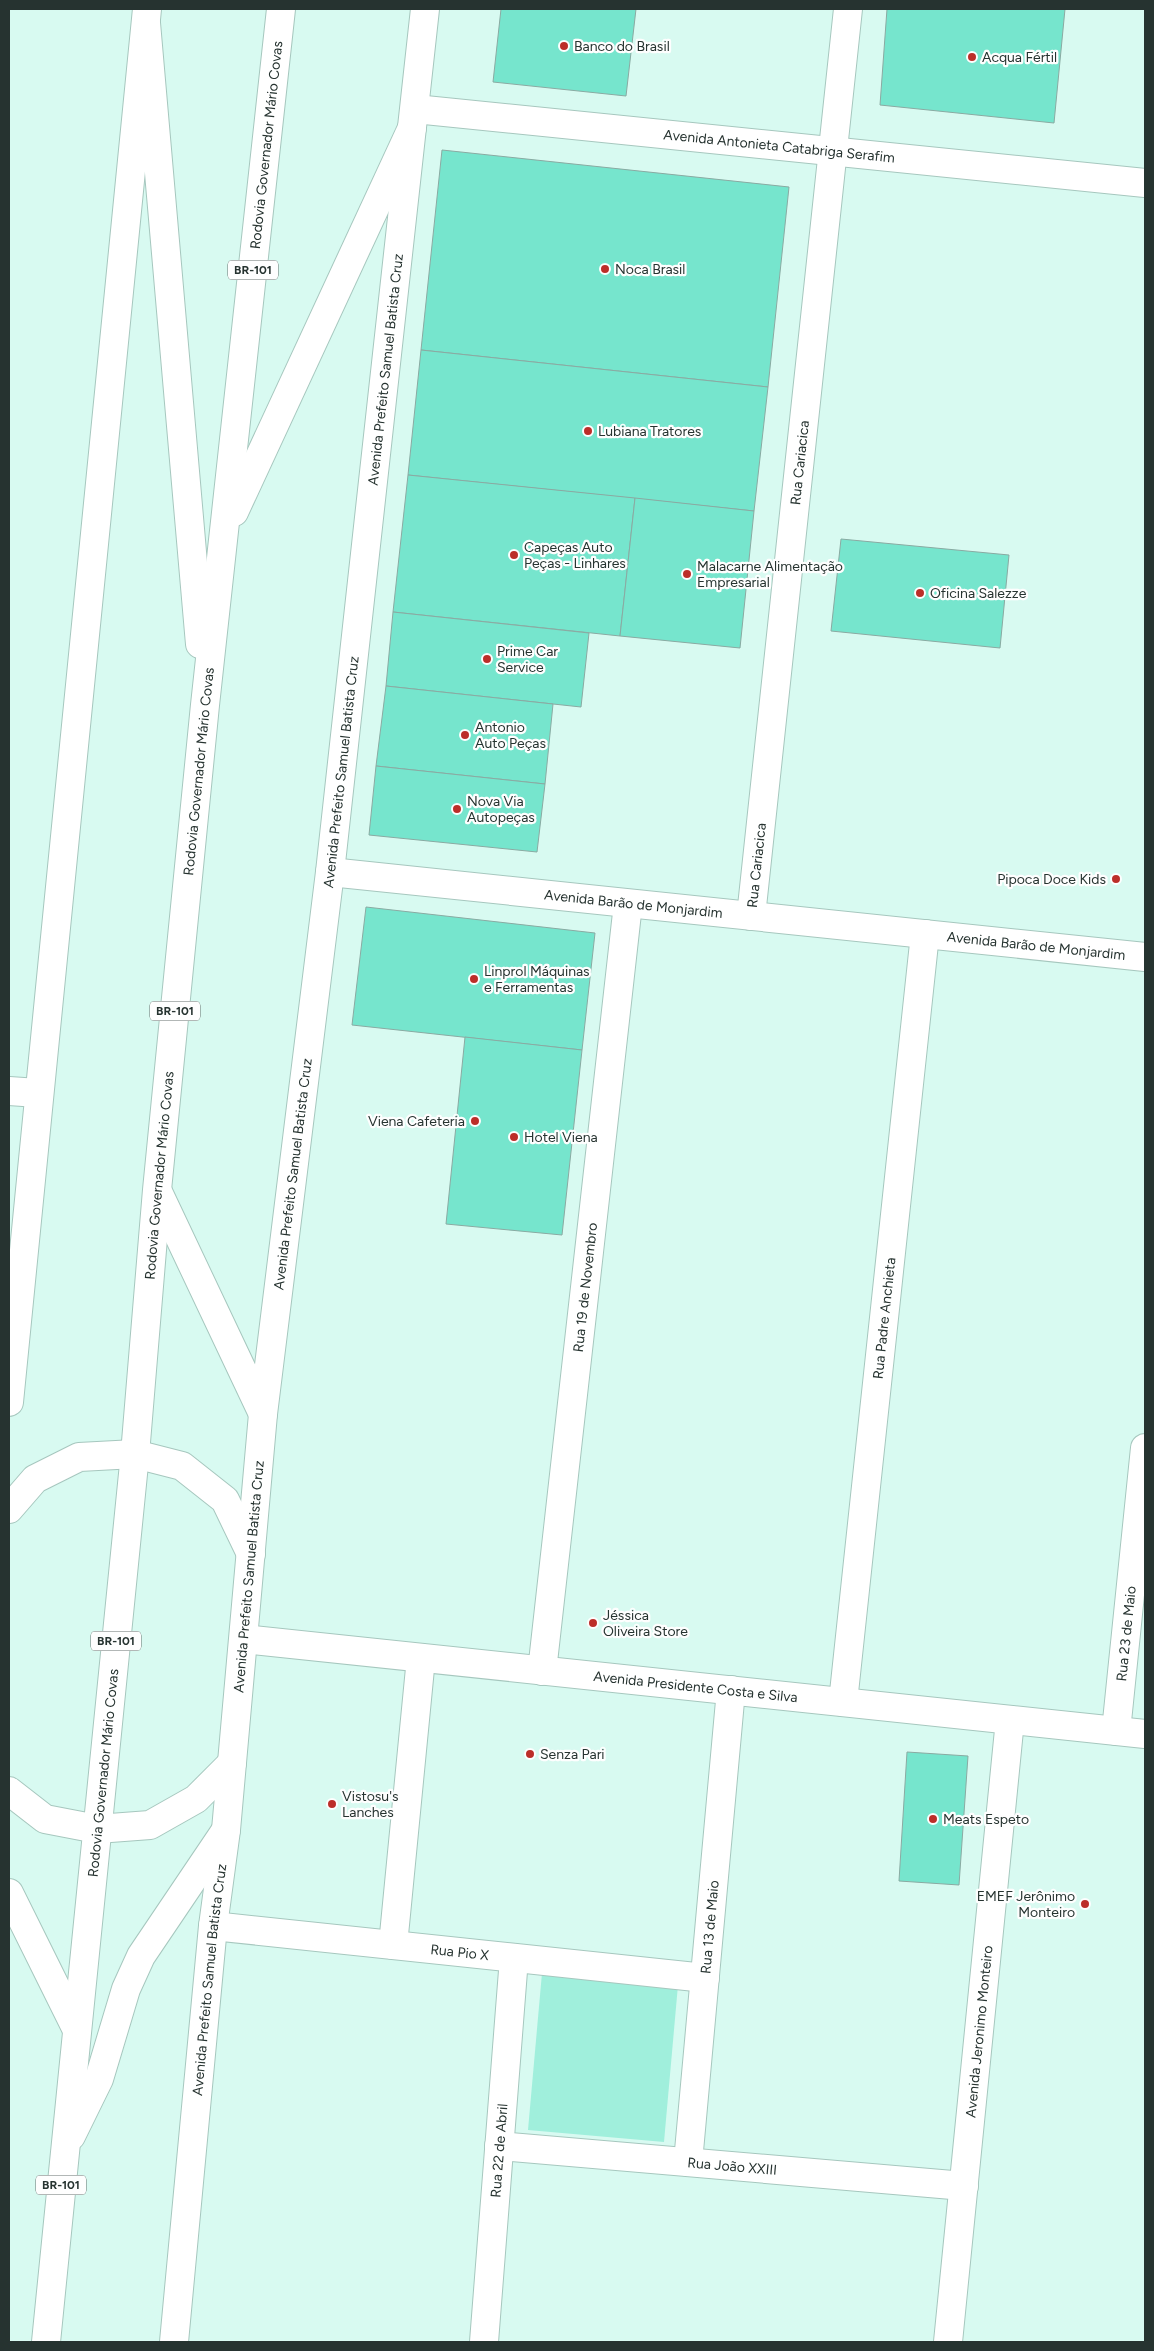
<svg xmlns="http://www.w3.org/2000/svg" width="1154" height="2351" font-family="Figtree,sans-serif">
<style>
.green{fill:#a0efdc}
.building{fill:#76e5cd;stroke:#8aaaa2}
.lines{fill:none;stroke-linecap:round;stroke-linejoin:round}
.minor-casing{stroke:#a6c7be;stroke-width:30}
.secondary-casing{stroke:#a6c7be;stroke-width:30}
.primary-casing{stroke:#a6c7be;stroke-width:30}
.trunk-casing{stroke:#a6c7be;stroke-width:30}
.minor{stroke:#fff;stroke-width:28}
.secondary{stroke:#fff;stroke-width:28}
.primary{stroke:#fff;stroke-width:28}
.trunk{stroke:#fff;stroke-width:28}
.poi-dot{fill:#bc2e29;stroke:#fefefe;stroke-width:2}
.labels{text-anchor:middle;dominant-baseline:central;stroke-width:4.5;stroke-linejoin:round;paint-order:stroke}
.shield{fill:#fefefe;stroke:#67706e;stroke-width:1}
.shield-label{font-size:12px;font-weight:bold;fill:#263330}
.poi-label{font-size:14px;fill:#263330;stroke:#fefefe;text-anchor:start}
.street-label{font-size:14px;fill:#263330;stroke:#fefefe}
</style>
<rect width="100%" height="100%" fill="#d8faf1"/>
<path class="green" d="M 542,1973 L 678,1985 L 664,2142 L 528,2130 Z"/>
<g class="building">
<path d="M 501,9 L 636,9 L 626,96 L 493,82 Z"/>
<path d="M 887,9 L 1065,9 L 1054,123 L 880,105 Z"/>
<path d="M 442,150 L 789,187 L 768,387 L 421,350 Z"/>
<path d="M 421,350 L 768,387 L 754,511 L 408,475 Z"/>
<path d="M 408,475 L 635,498 L 620,636 L 393,612 Z"/>
<path d="M 635,498 L 754,511 L 740,648 L 620,636 Z"/>
<path d="M 841,539 L 1009,555 L 1000,648 L 831,631 Z"/>
<path d="M 393,612 L 589,633 L 581,707 L 386,686 Z"/>
<path d="M 386,686 L 553,704 L 545,784 L 376,766 Z"/>
<path d="M 376,766 L 545,784 L 537,852 L 369,835 Z"/>
<path d="M 366,907 L 595,933 L 582,1050 L 352,1025 Z"/>
<path d="M 465,1037 L 582,1050 L 562,1235 L 446,1224 Z"/>
<path d="M 907,1752 L 968,1756 L 959,1885 L 899,1881 Z"/>
</g>
<g class="lines">
<g class="minor-casing">
<g id="minor">
<path id="s1" d="M 415,109 L 1145,183"/>
<path id="s2" d="M 330,872 L 1145,957"/>
<path id="s3" d="M 751,916 L 848,9"/>
<path id="s4" d="M 542,1671 L 628,904"/>
<path id="s5" d="M 843,1702 L 925,934"/>
<path id="s6" d="M 1116,1731 L 1145,1448"/>
<path id="s7" d="M 213,1926 L 705,1978"/>
<path d="M 393,1945 L 421,1658"/>
<path id="s8" d="M 499,2146 L 964,2186"/>
<path id="s9" d="M 688,2162 L 731,1690"/>
<path id="s10" d="M 484,2342 L 514,1958"/>
<path id="s11" d="M 948,2342 L 1010,1720"/>
</g>
</g>
<g class="secondary-casing">
<g id="secondary">
<path d="M 9,1091 L 38,1093"/>
<path id="s12" d="M 244,1639 L 1145,1734"/>
</g>
</g>
<g class="primary-casing">
<g id="primary">
<path d="M 9,1402 L 147,9"/>
<path d="M 9,1509 L 35,1479 L 79,1457 L 135,1454 L 182,1466 L 225,1500 L 251,1554"/>
<path d="M 9,1791 L 45,1819 L 97,1829 L 150,1825 L 196,1799 L 232,1763"/>
<path id="s13" d="M 174,2342 L 213,1926 L 226,1830 L 263,1414 L 330,872 L 425,9"/>
</g>
</g>
<g class="trunk-casing">
<g id="trunk">
<path d="M 146,23 L 200,644"/>
<path d="M 234,512 L 412,128"/>
<path d="M 158,1192 L 263,1414"/>
<path d="M 9,1893 L 76,2028"/>
<path d="M 71,2136 L 99,2079 L 126,1989 L 141,1956 L 226,1830"/>
<path id="s14" d="M 46,2342 L 135,1454 L 157,1190 L 205,705 L 281,9"/>
</g>
</g>
<use href="#minor" class="minor"/>
<use href="#secondary" class="secondary"/>
<use href="#primary" class="primary"/>
<use href="#trunk" class="trunk"/>
</g>
<g class="poi-dot">
<circle cx="564" cy="46" r="5"/>
<circle cx="972" cy="57" r="5"/>
<circle cx="605" cy="269" r="5"/>
<circle cx="588" cy="431" r="5"/>
<circle cx="514" cy="555" r="5"/>
<circle cx="687" cy="574" r="5"/>
<circle cx="920" cy="593" r="5"/>
<circle cx="487" cy="659" r="5"/>
<circle cx="465" cy="735" r="5"/>
<circle cx="457" cy="809" r="5"/>
<circle cx="1116" cy="879" r="5"/>
<circle cx="474" cy="979" r="5"/>
<circle cx="475" cy="1121" r="5"/>
<circle cx="514" cy="1137" r="5"/>
<circle cx="593" cy="1623" r="5"/>
<circle cx="530" cy="1754" r="5"/>
<circle cx="332" cy="1804" r="5"/>
<circle cx="933" cy="1819" r="5"/>
<circle cx="1085" cy="1904" r="5"/>
</g>
<g class="labels">
<g class="shield">
<rect x="228" y="260.5" width="50" height="19" rx="4"/>
<rect x="150" y="1001.5" width="50" height="19" rx="4"/>
<rect x="91" y="1631.5" width="50" height="19" rx="4"/>
<rect x="36" y="2175.5" width="50" height="19" rx="4"/>
</g>
<g class="shield-label">
<text x="253" y="270">BR-101</text>
<text x="175" y="1011">BR-101</text>
<text x="116" y="1641">BR-101</text>
<text x="61" y="2185">BR-101</text>
</g>
<g class="poi-label">
<text x="574" y="46">Banco do Brasil</text>
<text x="982" y="57">Acqua Fértil</text>
<text x="615" y="269">Noca Brasil</text>
<text x="598" y="431">Lubiana Tratores</text>
<text x="524" y="547">Capeças Auto<tspan x="524" dy="16">Peças - Linhares</tspan></text>
<text x="697" y="566">Malacarne Alimentação<tspan x="697" dy="16">Empresarial</tspan></text>
<text x="930" y="593">Oficina Salezze</text>
<text x="497" y="651">Prime Car<tspan x="497" dy="16">Service</tspan></text>
<text x="475" y="727">Antonio<tspan x="475" dy="16">Auto Peças</tspan></text>
<text x="467" y="801">Nova Via<tspan x="467" dy="16">Autopeças</tspan></text>
<text x="1106" y="879" text-anchor="end">Pipoca Doce Kids</text>
<text x="484" y="971">Linprol Máquinas<tspan x="484" dy="16">e Ferramentas</tspan></text>
<text x="465" y="1121" text-anchor="end">Viena Cafeteria</text>
<text x="524" y="1137">Hotel Viena</text>
<text x="603" y="1615">Jéssica<tspan x="603" dy="16">Oliveira Store</tspan></text>
<text x="540" y="1754">Senza Pari</text>
<text x="342" y="1796">Vistosu's<tspan x="342" dy="16">Lanches</tspan></text>
<text x="943" y="1819">Meats Espeto</text>
<text x="1075" y="1896" text-anchor="end">EMEF Jerônimo<tspan x="1075" dy="16">Monteiro</tspan></text>
</g>
<g class="street-label">
<text stroke="none"><textPath href="#s14" startOffset="2208">Rodovia Governador Mário Covas</textPath></text>
<text stroke="none"><textPath href="#s1" startOffset="366">Avenida Antonieta Catabriga Serafim</textPath></text>
<text stroke="none"><textPath href="#s13" startOffset="1984">Avenida Prefeito Samuel Batista Cruz</textPath></text>
<text stroke="none"><textPath href="#s3" startOffset="456">Rua Cariacica</textPath></text>
<text stroke="none"><textPath href="#s14" startOffset="1578">Rodovia Governador Mário Covas</textPath></text>
<text stroke="none"><textPath href="#s13" startOffset="1579">Avenida Prefeito Samuel Batista Cruz</textPath></text>
<text stroke="none"><textPath href="#s3" startOffset="51">Rua Cariacica</textPath></text>
<text stroke="none"><textPath href="#s2" startOffset="305">Avenida Barão de Monjardim</textPath></text>
<text stroke="none"><textPath href="#s2" startOffset="710">Avenida Barão de Monjardim</textPath></text>
<text stroke="none"><textPath href="#s14" startOffset="1172">Rodovia Governador Mário Covas</textPath></text>
<text stroke="none"><textPath href="#s13" startOffset="1174">Avenida Prefeito Samuel Batista Cruz</textPath></text>
<text stroke="none"><textPath href="#s4" startOffset="386">Rua 19 de Novembro</textPath></text>
<text stroke="none"><textPath href="#s5" startOffset="386">Rua Padre Anchieta</textPath></text>
<text stroke="none"><textPath href="#s13" startOffset="769">Avenida Prefeito Samuel Batista Cruz</textPath></text>
<text stroke="none"><textPath href="#s6" startOffset="98">Rua 23 de Maio</textPath></text>
<text stroke="none"><textPath href="#s12" startOffset="454">Avenida Presidente Costa e Silva</textPath></text>
<text stroke="none"><textPath href="#s14" startOffset="572">Rodovia Governador Mário Covas</textPath></text>
<text stroke="none"><textPath href="#s9" startOffset="236">Rua 13 de Maio</textPath></text>
<text stroke="none"><textPath href="#s7" startOffset="248">Rua Pio X</textPath></text>
<text stroke="none"><textPath href="#s13" startOffset="364">Avenida Prefeito Samuel Batista Cruz</textPath></text>
<text stroke="none"><textPath href="#s11" startOffset="312">Avenida Jeronimo Monteiro</textPath></text>
<text stroke="none"><textPath href="#s10" startOffset="192">Rua 22 de Abril</textPath></text>
<text stroke="none"><textPath href="#s8" startOffset="234">Rua João XXIII</textPath></text>
</g>
</g>
<rect width="1154" height="2351" fill="none" stroke="#263330" stroke-width="20"/>
</svg>
